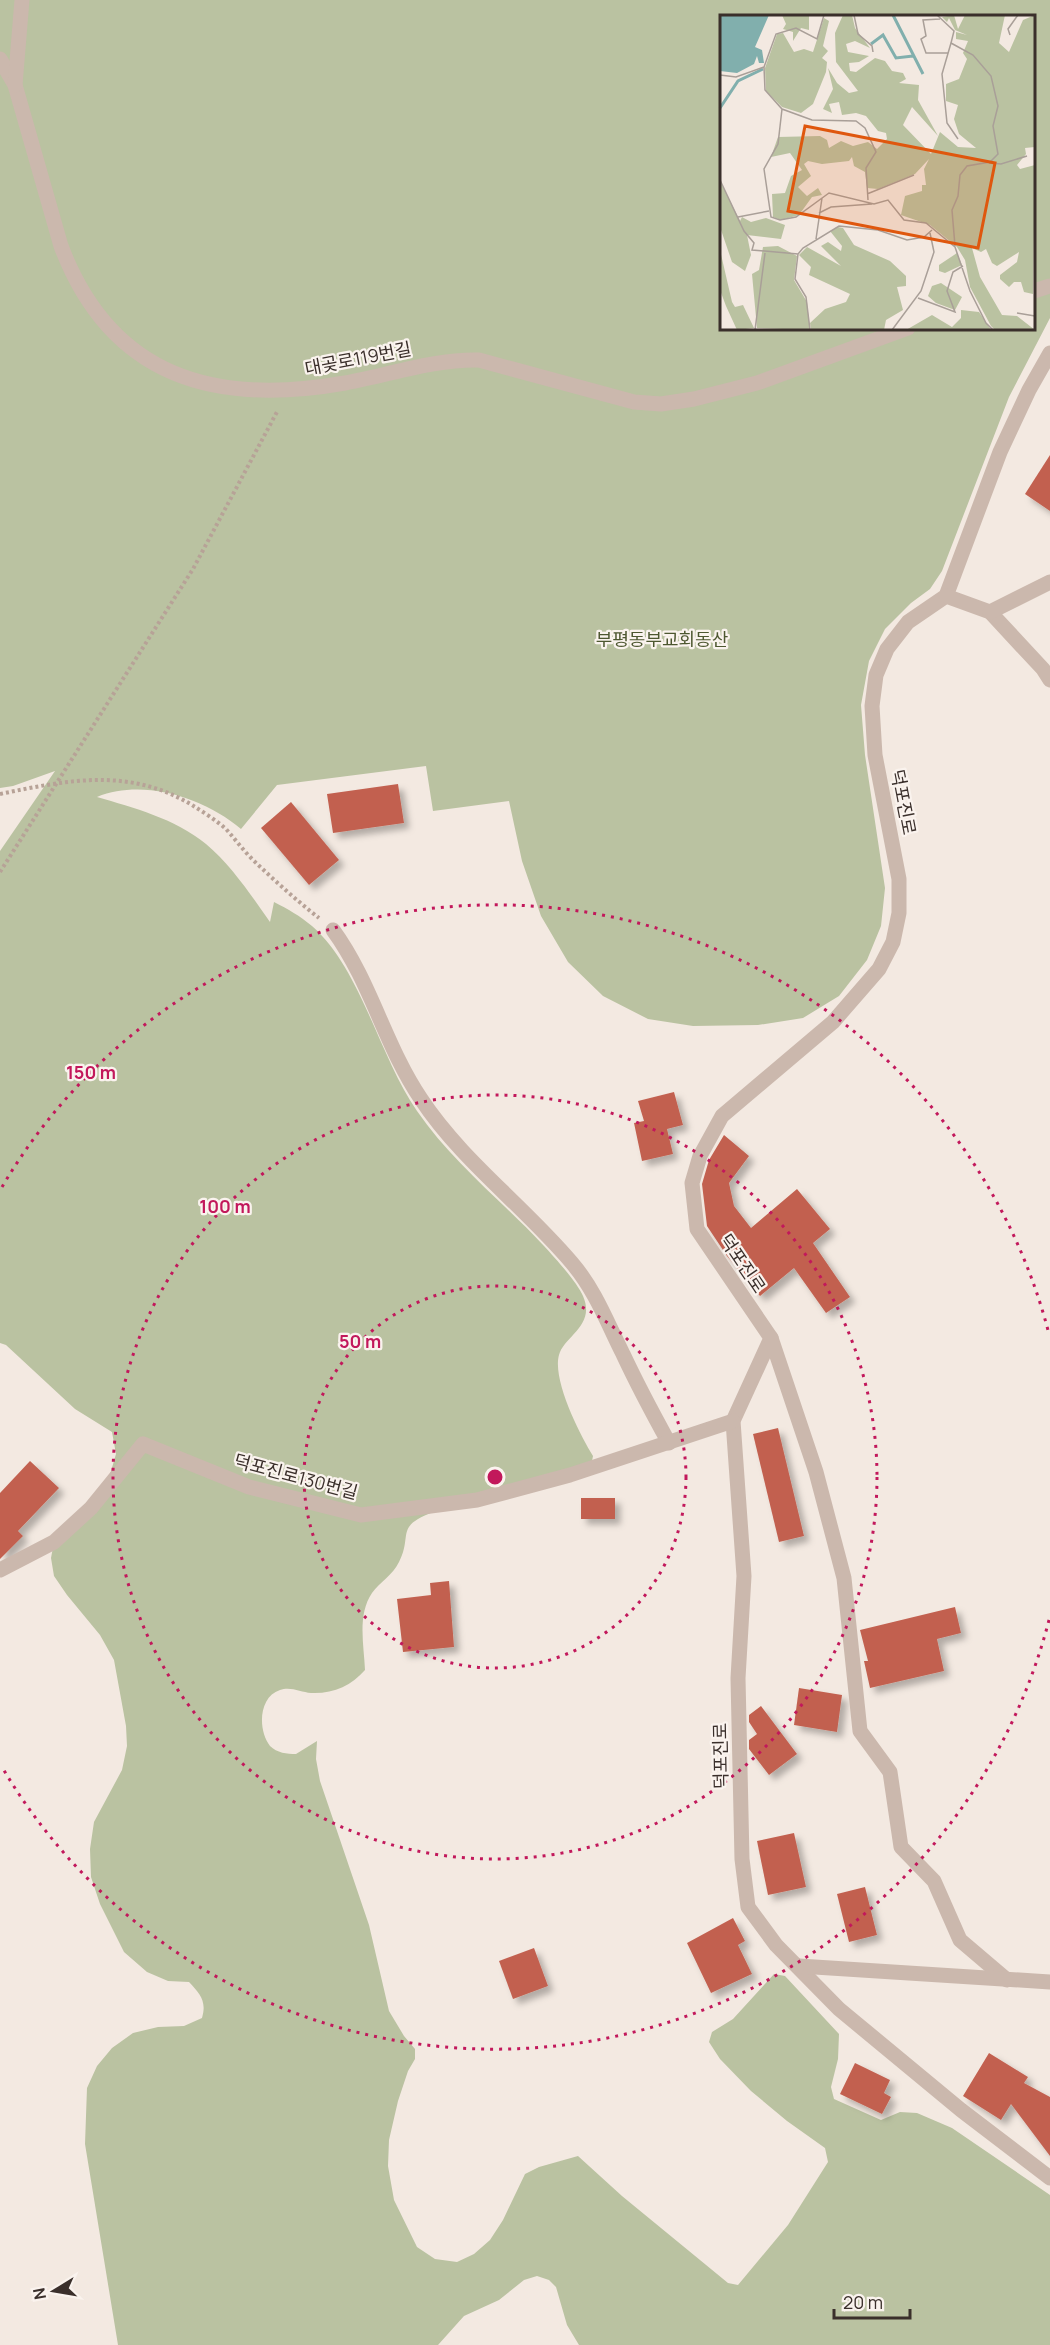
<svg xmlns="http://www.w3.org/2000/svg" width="1050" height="2345" font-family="Manrope,'Noto Sans KR',sans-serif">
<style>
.green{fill:#bac2a1;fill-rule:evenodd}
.building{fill:#c26150;filter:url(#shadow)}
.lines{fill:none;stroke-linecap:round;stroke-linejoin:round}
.path{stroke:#b7a297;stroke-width:4;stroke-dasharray:3 3;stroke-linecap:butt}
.minor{stroke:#cbb8ad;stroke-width:15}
.ring{fill:none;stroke:#c2185b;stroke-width:3;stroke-dasharray:3 6}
.labels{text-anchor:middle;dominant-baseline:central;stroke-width:4.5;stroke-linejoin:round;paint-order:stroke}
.street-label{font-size:18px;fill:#3a2f2b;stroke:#faf3ee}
.park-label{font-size:18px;fill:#4d5730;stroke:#faf3ee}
.inset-river{fill:none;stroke:#81afad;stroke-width:3}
.inset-road{fill:none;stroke:#a99f98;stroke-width:1.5}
.view{fill:#df570e;fill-opacity:0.15;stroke:#df570e;stroke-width:3}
.inset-edge{fill:none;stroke:#3a2f2b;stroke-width:3}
.centre{fill:#c2185b;stroke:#faf3ee;stroke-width:3}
.ring-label{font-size:18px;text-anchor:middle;font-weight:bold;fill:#c2185b;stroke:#faf3ee;stroke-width:4.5;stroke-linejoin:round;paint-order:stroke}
</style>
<defs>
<filter id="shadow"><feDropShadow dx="5.5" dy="5.5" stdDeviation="3" flood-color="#0004"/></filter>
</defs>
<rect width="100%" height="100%" fill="#f3e9e1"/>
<path class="green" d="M 0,0 L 1050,0 L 1050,318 L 1009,397 L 942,571 L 930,589 L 911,603 L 885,629 L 869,661 L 861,705 L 865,755 L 885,888 L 881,926 L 867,960 L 839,996 L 803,1018 L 758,1025 L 693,1026 L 648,1019 L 603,996 L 568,962 L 541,916 L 522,861 L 509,801 L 433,811 L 426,766 L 277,785 L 241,829 C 204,798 144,778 97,797 C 134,808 174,818 206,844 C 231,865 251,895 270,922 L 274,902 C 288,909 300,916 312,926 C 361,969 379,1056 417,1111 C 452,1162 502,1201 544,1246 C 555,1258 577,1282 583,1296 C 596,1326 564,1336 559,1355 C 552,1380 580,1435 593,1456 L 590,1471 L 433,1512 C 394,1527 413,1535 399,1562 C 393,1575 380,1582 372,1593 C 357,1615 364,1645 365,1670 C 351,1686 333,1694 311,1693 C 301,1692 290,1686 280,1690 C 258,1697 258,1731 270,1746 C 277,1753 287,1754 296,1754 L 317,1741 L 316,1759 L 320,1781 L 369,1925 L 389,2011 L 404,2036 L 415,2049 L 415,2059 L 408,2071 L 398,2101 L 389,2140 L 388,2166 L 394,2200 L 417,2247 L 435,2259 L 457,2262 L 474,2254 L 490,2240 L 503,2220 L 525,2174 L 539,2167 L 578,2156 L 622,2196 L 728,2283 L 738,2285 L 788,2225 L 828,2162 L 825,2148 L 787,2121 L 751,2091 L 720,2059 L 709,2042 L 712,2032 L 733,2019 L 774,1974 L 785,1976 L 839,2034 L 838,2059 L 831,2087 L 834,2099 L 881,2120 L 900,2112 L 917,2113 L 952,2128 L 1050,2195 L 1050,2345 L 579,2345 L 567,2325 L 556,2287 L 549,2280 L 537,2276 L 524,2280 L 499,2300 L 464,2316 L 438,2345 L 118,2345 L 85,2144 L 87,2088 L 97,2066 L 112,2048 L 133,2033 L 158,2027 L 184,2026 L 202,2018 C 207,2001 200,1994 189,1982 L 168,1981 L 147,1972 L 124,1952 L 100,1904 L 91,1877 L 90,1849 L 94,1822 L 122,1770 L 127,1746 L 126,1726 L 114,1660 L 100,1635 L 67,1595 L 54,1576 L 51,1558 L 54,1542 L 109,1478 L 116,1454 L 112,1432 L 75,1409 L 6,1345 L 0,1343 L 0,851 L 55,771 L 13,786 L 0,788 ZM 722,16 L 1034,16 L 1034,328 L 722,328 Z"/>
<g class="building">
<path d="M 1050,455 L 1050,511 L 1025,494 Z"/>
<path d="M 398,784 L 404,823 L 333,833 L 327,794 Z"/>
<path d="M 291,802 L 339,860 L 309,885 L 261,828 Z"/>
<path d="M 674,1092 L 683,1125 L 667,1129 L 673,1154 L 642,1161 L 634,1123 L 644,1121 L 638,1101 Z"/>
<path d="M 724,1135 L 749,1156 L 729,1183 L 734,1206 L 751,1228 L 797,1189 L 830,1229 L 813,1243 L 850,1297 L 826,1313 L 794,1268 L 760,1296 L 727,1256 L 707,1226 L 702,1184 L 709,1160 Z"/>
<path d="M 778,1428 L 804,1536 L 779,1542 L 753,1434 Z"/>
<path d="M 30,1461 L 59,1488 L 18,1531 L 23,1536 L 0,1559 L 0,1493 Z"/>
<rect x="581" y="1498" width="34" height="21"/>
<path d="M 449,1581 L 454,1647 L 403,1652 L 397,1599 L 431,1595 L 430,1583 Z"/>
<path d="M 955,1607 L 961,1633 L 937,1639 L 944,1671 L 870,1688 L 864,1661 L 868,1661 L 860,1630 Z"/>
<path d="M 799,1688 L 842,1695 L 837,1732 L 794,1725 Z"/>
<path d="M 761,1706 L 797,1754 L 769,1775 L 749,1749 L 749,1740 L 757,1734 L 749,1722 L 749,1715 Z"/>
<path d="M 794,1833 L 806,1887 L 768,1895 L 757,1841 Z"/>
<path d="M 865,1887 L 877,1935 L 849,1942 L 837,1894 Z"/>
<path d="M 733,1918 L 745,1941 L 738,1945 L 752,1974 L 711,1993 L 687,1943 Z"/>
<path d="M 534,1948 L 548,1986 L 513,1999 L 499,1961 Z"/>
<path d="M 989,2053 L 1028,2077 L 1024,2083 L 1050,2097 L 1050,2156 L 1011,2104 L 1001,2120 L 963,2096 Z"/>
<path d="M 855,2063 L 890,2080 L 884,2093 L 891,2097 L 882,2114 L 840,2094 Z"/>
</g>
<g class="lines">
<g class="path">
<path d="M 0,794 C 68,780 129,767 192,805 C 203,812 216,820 226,829 C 235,839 243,850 253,860 C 274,880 296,900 319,918"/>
<path d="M 0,872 L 193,569 L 278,410"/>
</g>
<g class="minor">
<path d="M 0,59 L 15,85 L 61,246 C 111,378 215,406 345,383 C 390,375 433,359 479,360 L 634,402 L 661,404 L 694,399 L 757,383 L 908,328"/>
<path d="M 15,85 L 22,0"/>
<path d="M 1034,291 L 1050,286"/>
<path d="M 1050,353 L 1029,390 L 1000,452 L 946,596 L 908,622 L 887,649 L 876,675 L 872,706 L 875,755 L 899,879 L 899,913 L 893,942 L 879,969 L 833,1022 L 722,1116 L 700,1156 L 692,1183 L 697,1229 L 771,1338 L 733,1421 L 744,1576 L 738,1678 L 742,1859 L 748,1907 L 776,1945 L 839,2009 L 961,2110 L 1050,2178"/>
<path d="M 946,596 L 990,612 L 1043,669 L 1050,680"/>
<path d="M 990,612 L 1050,582"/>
<path d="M 333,930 C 371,982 385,1046 421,1099 C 462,1161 524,1206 572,1263 C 595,1290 607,1322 623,1354 C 637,1384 653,1414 669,1443"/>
<path d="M 771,1338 L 816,1472 L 844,1578 L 860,1731 L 890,1772 L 901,1847 L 934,1881 L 960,1940 L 1007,1980"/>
<path d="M 0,1570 L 54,1542 L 91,1508 L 143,1444 L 249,1487 L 361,1515 L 477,1500 L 570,1475 L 733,1421"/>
<path d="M 799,1966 L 1050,1982"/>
</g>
</g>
<g class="ring">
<circle cx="495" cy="1477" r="191"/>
<circle cx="495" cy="1477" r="382"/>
<path d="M1049 1620A572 572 0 0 1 2 1767M2 1187A572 572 0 0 1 1049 1334"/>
</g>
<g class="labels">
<g class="street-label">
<text transform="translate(358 358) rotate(-11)">대곶로119번길</text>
<text transform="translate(904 802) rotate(79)">덕포진로</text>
<text transform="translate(743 1263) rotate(56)">덕포진로</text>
<text transform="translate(296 1476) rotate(15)">덕포진로130번길</text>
<text transform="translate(720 1756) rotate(-91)">덕포진로</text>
</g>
<g class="park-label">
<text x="662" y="639">부평동부교회동산</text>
</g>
</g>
<g transform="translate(720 15)">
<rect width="315" height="315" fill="#f3e9e1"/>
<path d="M 62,0 L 89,0 L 89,15 L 81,13 L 73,26 L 73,17 L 63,14 L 66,9 ZM 123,0 L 132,0 L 135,13 L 150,33 L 135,26 L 126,29 L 128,37 L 149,41 L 139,47 L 129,48 L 130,56 L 136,57 L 155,43 L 165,46 L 172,56 L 183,58 L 186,64 L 179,68 L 199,70 L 198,85 L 218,121 L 192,92 L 183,110 L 211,139 L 220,117 L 238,132 L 256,133 L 239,119 L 234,104 L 238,90 L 226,86 L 226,69 L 239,64 L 247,44 L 243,38 L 248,26 L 236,24 L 236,17 L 247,20 L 235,15 L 229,3 L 227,7 L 222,2 L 234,0 L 238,14 L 245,0 L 285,0 L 279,28 L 289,37 L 303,5 L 315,0 L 315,132 L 305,133 L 306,139 L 297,150 L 300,154 L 315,150 L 313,279 L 304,277 L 301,267 L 294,267 L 289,272 L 280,264 L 280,260 L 297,247 L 299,237 L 277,251 L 272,248 L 266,234 L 261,237 L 252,233 L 260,262 L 282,300 L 297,301 L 315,315 L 275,315 L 271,311 L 250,272 L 245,245 L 237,232 L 210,210 L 181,200 L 185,181 L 202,176 L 202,170 L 206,170 L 204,154 L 209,144 L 195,159 L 158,174 L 147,173 L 145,157 L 134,151 L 132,142 L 129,146 L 102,149 L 88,146 L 84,149 L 91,161 L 78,172 L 87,181 L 98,173 L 102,180 L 92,182 L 79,200 L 61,205 L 53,202 L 52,179 L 65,178 L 71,161 L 82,155 L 70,138 L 51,142 L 58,122 L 100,121 L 107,125 L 109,133 L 121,126 L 133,131 L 148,127 L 157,134 L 167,124 L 166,118 L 158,116 L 146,101 L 136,98 L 122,100 L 119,87 L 109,89 L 112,98 L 103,94 L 113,74 L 108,53 L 117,68 L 129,78 L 138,76 L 116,47 L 115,18 ZM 104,3 L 109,6 L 103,31 L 108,36 L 102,43 L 107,47 L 106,57 L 93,89 L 81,98 L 62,92 L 46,76 L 45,53 L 57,19 L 63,18 L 74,37 L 84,34 L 93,37 ZM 0,166 L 20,206 L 22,202 L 31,207 L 46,203 L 65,210 L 61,224 L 27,220 L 31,240 L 25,256 L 12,247 L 0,212 ZM 118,212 L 123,213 L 134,230 L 170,246 L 186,261 L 186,271 L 177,272 L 183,295 L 166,305 L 164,315 L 91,315 L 90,308 L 105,294 L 126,287 L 130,279 L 89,260 L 91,252 L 79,240 L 87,232 L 121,251 L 101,231 L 108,227 L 121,236 L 122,231 L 110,216 ZM 58,231 L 77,241 L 74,265 L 87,287 L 90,315 L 37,313 L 32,259 L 39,255 L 43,232 ZM 0,235 L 12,287 L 15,292 L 23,290 L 34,313 L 17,315 L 6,291 L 0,275 ZM 237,238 L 242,250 L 225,258 L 219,256 L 219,250 ZM 221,268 L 242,282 L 235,295 L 216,288 L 208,281 L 212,271 ZM 241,295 L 259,297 L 271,315 L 186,315 L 212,300 L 232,312 L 241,303 Z" fill="#bac2a1"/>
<path d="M 0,0 L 49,0 L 35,32 L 42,35 L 44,48 L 39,48 L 37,41 L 34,49 L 17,58 L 0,56 Z" fill="#81afad"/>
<path class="inset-river" d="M 173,0 L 203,59M 151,29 L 163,20 L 176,43 L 193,41M 0,93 L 18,66 L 43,54"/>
<path class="inset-road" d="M 104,0 L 97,24 L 76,13 L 56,19 L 44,52 L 45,75 L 62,94 L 92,105 L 136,106 L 145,113 L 156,137 L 146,153 L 148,185M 134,0 L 138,19 L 152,31 L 153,37M 217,0 L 234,16 L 231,28 L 253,40 L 271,61 L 278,91 L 273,111 L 278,139 L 270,147 L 247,151 L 240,160 L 238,181 L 232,195 L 235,231M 220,4 L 203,5 L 206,21 L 201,24 L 206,38 L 228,38M 290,20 L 288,14 L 298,0M 231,28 L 222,59 L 227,108 L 238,124M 0,60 L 16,62 L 44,52M 62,94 L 58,129 L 44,154 L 51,202 L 60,205 L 76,202 L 109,178 L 154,189 L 168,185 L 184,205 L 206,208 L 235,232 L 250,276 L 266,308 L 273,315M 269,148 L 281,149 L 307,141M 0,165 L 24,216 L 34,228 L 32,235 L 78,239M 147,179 L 194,160M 99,198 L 111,192 L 152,189M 18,202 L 49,196M 96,224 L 102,183M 198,283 L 235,297 L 227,276 L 233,257 L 243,251M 297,298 L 315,301M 35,315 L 45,238M 90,315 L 86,282 L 75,264 L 78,239 L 83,233 L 119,211 L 158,215 L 187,225 L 204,222 L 212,215M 172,315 L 201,276 L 214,237 L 210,218"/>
<path class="view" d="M 85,111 L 275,148 L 258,233 L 68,196 Z"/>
<rect width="315" height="315" class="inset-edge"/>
</g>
<circle cx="495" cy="1477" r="9" class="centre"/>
<g class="ring-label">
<text x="91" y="1079">150 m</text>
<text x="225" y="1213">100 m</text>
<text x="360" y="1348">50 m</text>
</g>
<g transform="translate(54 2291) rotate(259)" stroke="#faf3ee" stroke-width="4.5" paint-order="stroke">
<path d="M0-4.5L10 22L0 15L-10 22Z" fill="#3a2f2b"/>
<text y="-9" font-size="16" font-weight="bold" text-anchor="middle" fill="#3a2f2b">N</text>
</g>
<path d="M834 2309v9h76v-9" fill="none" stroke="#3a2f2b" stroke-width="3"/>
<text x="843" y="2309" font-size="18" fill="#3a2f2b" stroke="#faf3ee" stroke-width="4.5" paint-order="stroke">20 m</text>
</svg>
